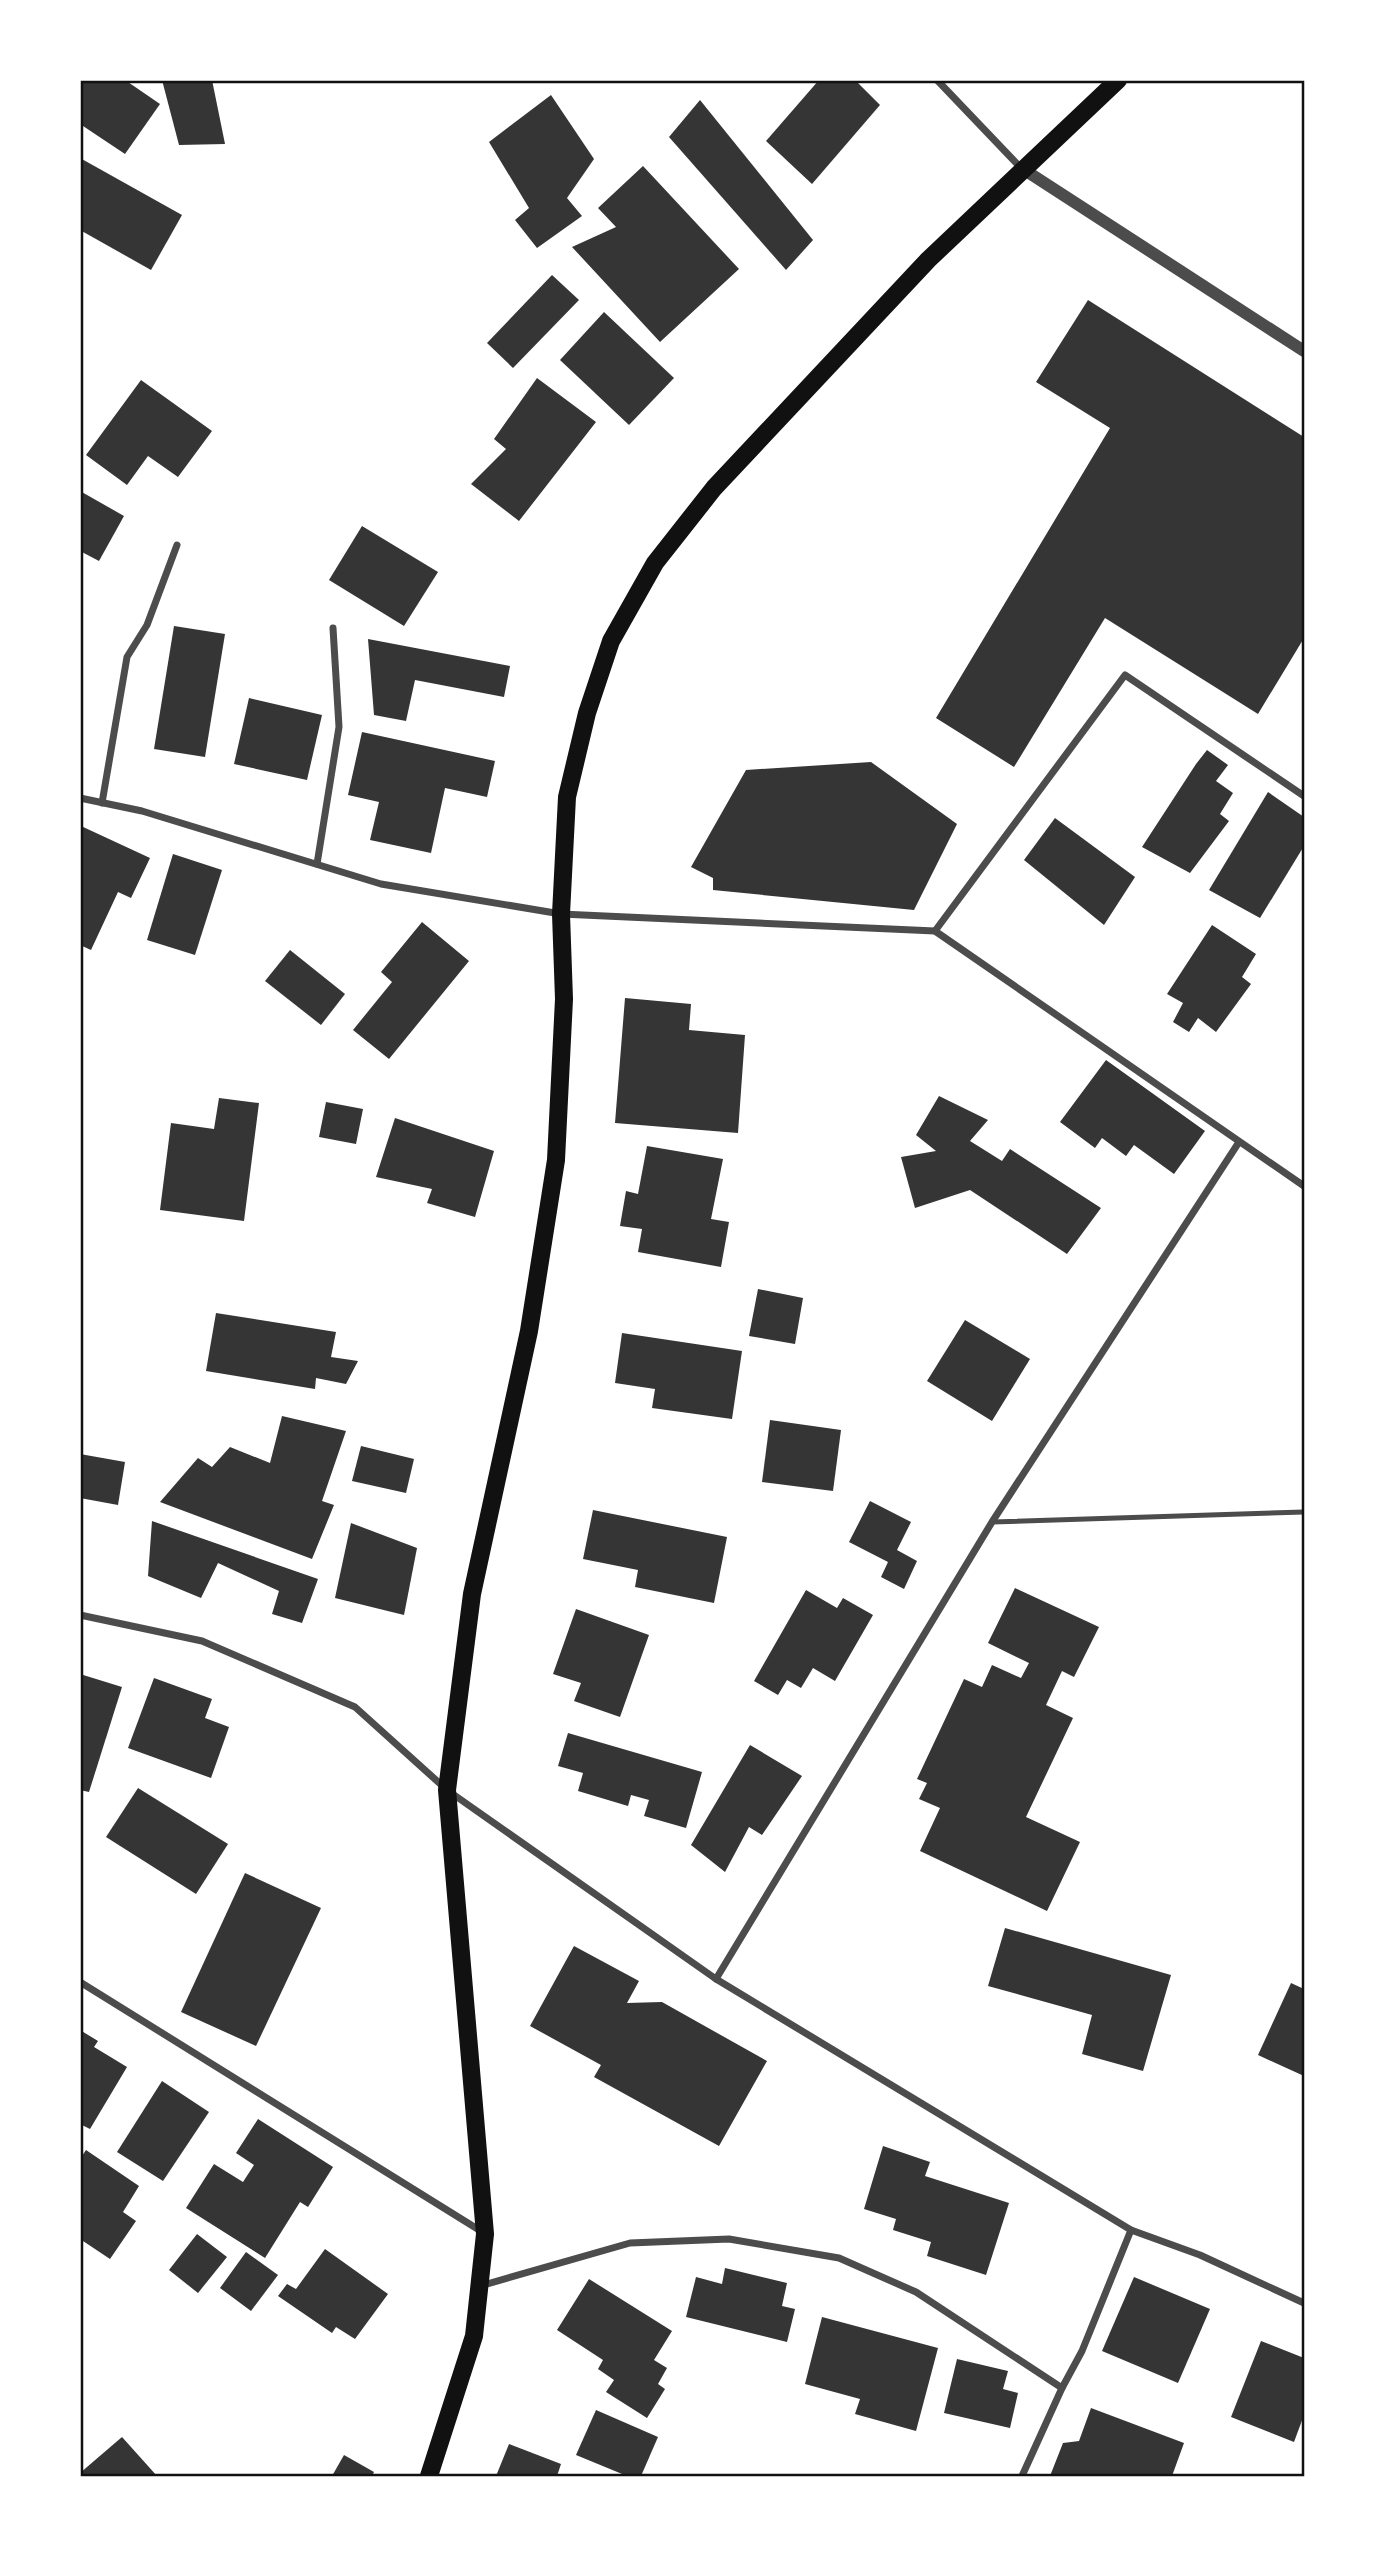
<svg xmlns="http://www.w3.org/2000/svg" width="1385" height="2557" font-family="Overpass,sans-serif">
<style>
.building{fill:#353535}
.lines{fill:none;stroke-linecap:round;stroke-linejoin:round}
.service{stroke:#4c4c4c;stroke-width:5}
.minor{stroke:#4c4c4c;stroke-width:7}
.tertiary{stroke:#4c4c4c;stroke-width:12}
.primary{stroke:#111;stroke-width:18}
.neatline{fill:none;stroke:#111;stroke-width:2.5}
</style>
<rect width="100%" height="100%" fill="#fff"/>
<g class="building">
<path d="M 80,80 L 125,80 L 160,104 L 125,154 L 80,124 Z"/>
<path d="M 162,80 L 212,80 L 225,144 L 179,145 Z"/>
<path d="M 819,80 L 855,80 L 880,105 L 812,184 L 766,141 Z"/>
<path d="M 551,95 L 594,159 L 567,198 L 582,216 L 537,248 L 515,220 L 529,208 L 489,142 Z"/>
<path d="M 700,100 L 813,240 L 786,270 L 669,137 Z"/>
<path d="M 80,158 L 182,215 L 151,270 L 80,230 Z"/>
<path d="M 643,166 L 739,269 L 660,342 L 572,247 L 616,227 L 598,208 Z"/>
<path d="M 552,275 L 579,300 L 513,368 L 487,343 Z"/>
<path d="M 1088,300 L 1304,437 L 1304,638 L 1258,714 L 1105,618 L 1014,767 L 936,718 L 1110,428 L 1036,382 Z"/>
<path d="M 604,312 L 674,378 L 629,425 L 560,360 Z"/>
<path d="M 537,378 L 596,422 L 519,521 L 471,484 L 506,449 L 494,439 Z"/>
<path d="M 141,380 L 212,431 L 178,477 L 148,456 L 127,485 L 86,455 Z"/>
<path d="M 80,491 L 124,516 L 99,561 L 80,551 Z"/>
<path d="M 362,526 L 438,572 L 404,626 L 329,580 Z"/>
<path d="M 174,626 L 225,634 L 205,757 L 154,749 Z"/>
<path d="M 368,639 L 510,666 L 504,697 L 415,680 L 406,721 L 374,715 Z"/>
<path d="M 249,698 L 322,715 L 307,780 L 234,764 Z"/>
<path d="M 362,732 L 495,761 L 487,797 L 445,788 L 431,853 L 370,840 L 379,802 L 348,795 Z"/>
<path d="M 1207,750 L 1228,765 L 1216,781 L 1233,793 L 1220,814 L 1229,821 L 1190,873 L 1142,847 L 1196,764 Z"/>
<path d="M 871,762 L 957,824 L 914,910 L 713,890 L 713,878 L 691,867 L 746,770 Z"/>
<path d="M 1268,792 L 1304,817 L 1304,846 L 1260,918 L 1209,890 Z"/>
<path d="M 1055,818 L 1135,877 L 1104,925 L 1024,860 Z"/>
<path d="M 81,826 L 150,858 L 131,898 L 118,892 L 91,950 L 80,945 Z"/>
<path d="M 173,854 L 222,870 L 195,955 L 147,940 Z"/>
<path d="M 422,922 L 469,961 L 389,1059 L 353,1030 L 392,982 L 381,972 Z"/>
<path d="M 1212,925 L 1256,954 L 1242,977 L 1251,984 L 1216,1032 L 1198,1018 L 1189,1032 L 1173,1022 L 1183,1003 L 1167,994 Z"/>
<path d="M 290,950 L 345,994 L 321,1025 L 265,981 Z"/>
<path d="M 625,998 L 691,1004 L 689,1030 L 745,1035 L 738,1133 L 615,1123 Z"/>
<path d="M 1106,1060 L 1205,1131 L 1174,1174 L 1134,1145 L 1126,1156 L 1102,1138 L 1095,1148 L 1060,1122 Z"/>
<path d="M 939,1096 L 988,1120 L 970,1141 L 1002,1161 L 1010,1149 L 1101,1208 L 1067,1254 L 970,1190 L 915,1208 L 901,1157 L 936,1151 L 916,1135 Z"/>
<path d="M 219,1098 L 259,1103 L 244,1221 L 160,1210 L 171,1123 L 214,1129 Z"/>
<path d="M 326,1102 L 363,1109 L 356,1144 L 319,1137 Z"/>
<path d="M 395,1118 L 494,1151 L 475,1217 L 427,1203 L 432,1189 L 376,1177 Z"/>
<path d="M 647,1146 L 723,1159 L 711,1219 L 729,1222 L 721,1267 L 638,1252 L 642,1229 L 620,1226 L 626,1191 L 638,1194 Z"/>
<path d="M 758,1289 L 803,1298 L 795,1344 L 749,1336 Z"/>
<path d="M 216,1313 L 336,1332 L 331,1357 L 358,1361 L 346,1384 L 316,1378 L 315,1389 L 206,1371 Z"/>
<path d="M 965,1320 L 1030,1359 L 992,1421 L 927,1381 Z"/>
<path d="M 622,1333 L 742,1351 L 732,1419 L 652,1408 L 655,1389 L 615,1383 Z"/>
<path d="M 282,1416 L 346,1431 L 322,1501 L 334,1505 L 312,1559 L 160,1502 L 198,1458 L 212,1467 L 230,1447 L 270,1463 Z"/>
<path d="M 770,1420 L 841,1430 L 833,1491 L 762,1482 Z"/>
<path d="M 361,1446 L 414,1459 L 406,1493 L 352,1481 Z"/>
<path d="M 80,1454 L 125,1462 L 118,1505 L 80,1498 Z"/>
<path d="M 870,1501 L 911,1522 L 897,1550 L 917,1561 L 904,1589 L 881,1577 L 888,1562 L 849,1542 Z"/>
<path d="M 593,1510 L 727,1537 L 714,1603 L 635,1587 L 638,1570 L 583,1559 Z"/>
<path d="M 152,1521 L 318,1579 L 302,1623 L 272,1614 L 279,1591 L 218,1563 L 201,1598 L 148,1576 Z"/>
<path d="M 351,1523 L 417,1548 L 404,1615 L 335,1598 Z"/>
<path d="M 1015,1588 L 1099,1627 L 1074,1677 L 1062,1671 L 1046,1705 L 1073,1718 L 1026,1817 L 1080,1842 L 1047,1911 L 920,1851 L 940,1808 L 919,1799 L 927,1783 L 917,1779 L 964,1679 L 982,1687 L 992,1665 L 1021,1678 L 1029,1663 L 988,1643 Z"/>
<path d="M 806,1590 L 837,1608 L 843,1598 L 873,1615 L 835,1681 L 813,1668 L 801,1688 L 787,1680 L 778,1695 L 754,1681 Z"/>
<path d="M 576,1609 L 649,1635 L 620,1717 L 574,1701 L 581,1683 L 553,1674 Z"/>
<path d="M 80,1674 L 122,1687 L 89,1792 L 80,1790 Z"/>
<path d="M 154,1678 L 212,1699 L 205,1718 L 229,1727 L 211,1778 L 128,1748 Z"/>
<path d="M 568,1733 L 702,1772 L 686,1828 L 644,1816 L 649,1800 L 631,1795 L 628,1806 L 578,1791 L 583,1773 L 558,1766 Z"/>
<path d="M 750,1745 L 802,1776 L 762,1835 L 749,1827 L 725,1872 L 691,1845 Z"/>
<path d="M 138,1788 L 228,1844 L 196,1894 L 106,1837 Z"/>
<path d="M 245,1873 L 321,1908 L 256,2046 L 181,2012 Z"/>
<path d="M 1005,1928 L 1171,1975 L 1143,2071 L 1082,2054 L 1092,2015 L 988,1986 Z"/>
<path d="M 574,1946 L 639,1981 L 627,2003 L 662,2002 L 767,2061 L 719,2146 L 594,2077 L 601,2065 L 530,2026 Z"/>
<path d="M 1291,1983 L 1304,1989 L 1304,2076 L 1258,2055 Z"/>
<path d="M 80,2030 L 98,2041 L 94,2047 L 127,2067 L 90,2129 L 80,2124 Z"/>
<path d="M 162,2081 L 209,2112 L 163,2181 L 117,2152 Z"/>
<path d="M 258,2119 L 333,2167 L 308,2207 L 300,2202 L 265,2258 L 186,2208 L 214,2164 L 243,2182 L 254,2165 L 236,2153 Z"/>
<path d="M 883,2146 L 930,2162 L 925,2176 L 1009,2203 L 986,2275 L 927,2256 L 931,2242 L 893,2230 L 896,2219 L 864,2209 Z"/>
<path d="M 86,2150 L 139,2186 L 123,2212 L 136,2221 L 110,2259 L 80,2239 L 80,2159 Z"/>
<path d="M 197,2234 L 227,2257 L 198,2293 L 169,2270 Z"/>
<path d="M 325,2249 L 388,2294 L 355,2339 L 336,2327 L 332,2333 L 278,2296 L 287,2284 L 296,2289 Z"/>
<path d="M 246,2252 L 278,2275 L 251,2311 L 220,2288 Z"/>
<path d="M 725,2268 L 787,2283 L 782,2306 L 795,2309 L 787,2342 L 686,2317 L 696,2277 L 722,2284 Z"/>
<path d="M 1134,2277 L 1210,2309 L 1178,2383 L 1102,2351 Z"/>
<path d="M 589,2279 L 672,2331 L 654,2360 L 667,2368 L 658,2384 L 665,2389 L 647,2418 L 606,2392 L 614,2380 L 598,2369 L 603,2360 L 557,2330 Z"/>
<path d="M 822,2317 L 938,2348 L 916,2431 L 855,2414 L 860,2399 L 805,2384 Z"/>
<path d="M 1261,2341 L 1304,2358 L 1304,2415 L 1294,2442 L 1231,2417 Z"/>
<path d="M 957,2359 L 1008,2371 L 1003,2389 L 1018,2393 L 1010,2428 L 944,2413 Z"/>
<path d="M 1091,2408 L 1184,2443 L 1172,2476 L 1050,2476 L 1063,2443 L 1079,2441 Z"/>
<path d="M 596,2410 L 658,2437 L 641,2476 L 627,2476 L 576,2455 Z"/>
<path d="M 122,2437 L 157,2476 L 80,2476 L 80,2473 Z"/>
<path d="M 509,2444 L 561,2464 L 557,2476 L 496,2476 Z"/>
<path d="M 344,2455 L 374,2472 L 372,2476 L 332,2476 Z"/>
</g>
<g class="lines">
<path class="service" d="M 992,1522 L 1304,1512"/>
<g class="minor">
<path d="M 937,80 L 1022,169"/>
<path d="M 80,798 L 142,811 L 381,884 L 561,914 L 935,931 L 1304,1186"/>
<path d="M 102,803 L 127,657 L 147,625 L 177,545"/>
<path d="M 317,864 L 339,727 L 333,628"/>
<path d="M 935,931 L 1125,675 L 1304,796"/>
<path d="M 80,1615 L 202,1641 L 355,1707 L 447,1790 L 716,1979 L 1131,2230 L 1200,2255 L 1304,2303"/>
<path d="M 716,1979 L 992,1522 L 1239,1142"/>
<path d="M 80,1982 L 484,2233"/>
<path d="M 480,2286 L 630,2243 L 729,2239 L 839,2258 L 916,2292 L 1062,2388"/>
<path d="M 1022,2476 L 1062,2388 L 1082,2351 L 1131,2230"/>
</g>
<path class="tertiary" d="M 1023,169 L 1304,351"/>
<path class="primary" d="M 429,2476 L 474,2336 L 485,2234 L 447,1790 L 472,1594 L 529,1331 L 556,1160 L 564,999 L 561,914 L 567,797 L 587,713 L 611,641 L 655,563 L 714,488 L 928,260 L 1118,80"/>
</g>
<rect width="1385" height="2557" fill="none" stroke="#ffffff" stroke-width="164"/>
<rect x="82" y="82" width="1221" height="2393" class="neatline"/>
</svg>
